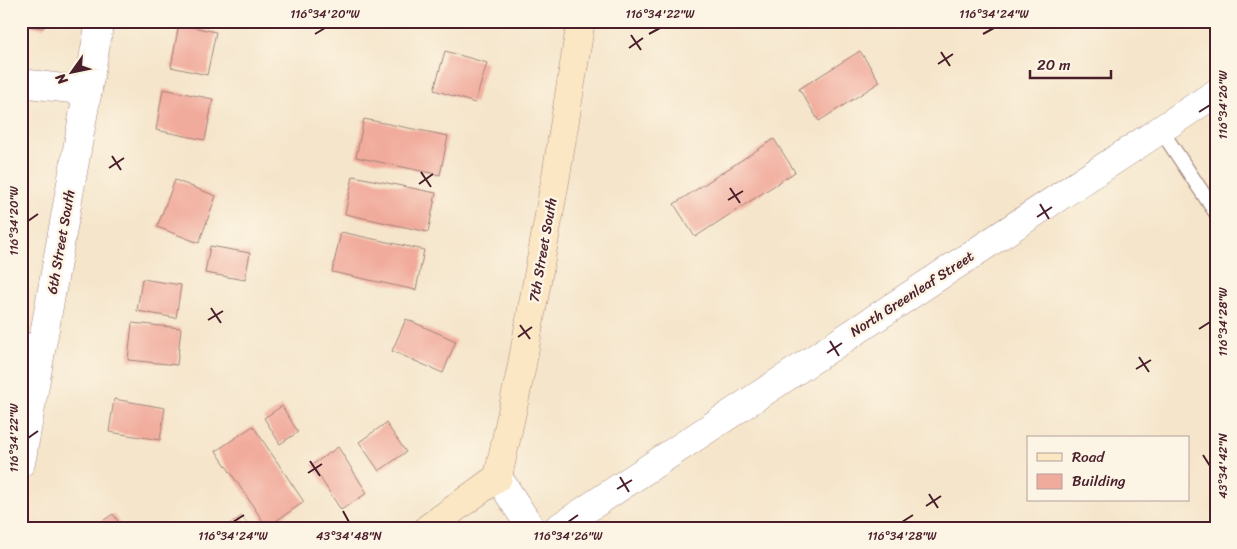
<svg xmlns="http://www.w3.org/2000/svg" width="1237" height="549" font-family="Sriracha,sans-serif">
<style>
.building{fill:#f1ab9c}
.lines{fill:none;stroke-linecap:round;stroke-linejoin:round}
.lane-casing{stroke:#a0827a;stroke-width:16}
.street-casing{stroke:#a0827a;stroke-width:29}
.secondary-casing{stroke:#a0827a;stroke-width:29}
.lane{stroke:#fff;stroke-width:14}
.street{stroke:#fff;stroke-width:28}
.secondary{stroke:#fbe7c3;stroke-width:28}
.ticks{fill:none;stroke:#4a1f2b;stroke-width:2}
.labels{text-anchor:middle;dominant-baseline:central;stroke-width:5;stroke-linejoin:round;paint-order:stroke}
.street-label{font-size:14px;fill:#4a1f2b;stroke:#fcf5e5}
.neatline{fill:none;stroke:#4a1f2b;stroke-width:2}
.ticks-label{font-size:12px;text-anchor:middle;fill:#4a1f2b}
</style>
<rect width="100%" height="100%" fill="#fcf5e5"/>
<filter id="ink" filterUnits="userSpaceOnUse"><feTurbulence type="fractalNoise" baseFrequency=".02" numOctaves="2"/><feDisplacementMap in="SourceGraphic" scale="10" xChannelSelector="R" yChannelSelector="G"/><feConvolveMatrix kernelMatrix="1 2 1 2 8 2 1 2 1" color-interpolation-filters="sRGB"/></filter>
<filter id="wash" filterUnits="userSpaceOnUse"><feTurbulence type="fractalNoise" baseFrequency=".0096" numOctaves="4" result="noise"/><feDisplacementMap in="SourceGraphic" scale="20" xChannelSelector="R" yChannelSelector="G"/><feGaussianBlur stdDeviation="1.12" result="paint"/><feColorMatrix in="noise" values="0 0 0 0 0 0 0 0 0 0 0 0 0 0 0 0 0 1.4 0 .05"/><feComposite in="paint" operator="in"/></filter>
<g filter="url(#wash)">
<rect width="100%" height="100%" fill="#f5e5ca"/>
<g id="blocks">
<g class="building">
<path d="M 21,21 L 45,21 L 44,28 L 21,25 Z"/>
<path d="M 383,21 L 399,21 L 399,24 L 383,22 Z"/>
<path d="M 179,24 L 216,32 L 207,75 L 171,67 Z"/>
<path d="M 445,51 L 487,63 L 475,103 L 434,90 Z"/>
<path d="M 860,51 L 880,82 L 819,121 L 799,89 Z"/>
<path d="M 163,89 L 213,99 L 205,140 L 156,130 Z"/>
<path d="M 364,119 L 448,136 L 440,175 L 356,157 Z"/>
<path d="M 774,139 L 795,172 L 695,237 L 674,204 Z"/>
<path d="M 353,176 L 436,193 L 428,232 L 345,214 Z"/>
<path d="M 175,180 L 216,196 L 199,243 L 157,227 Z"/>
<path d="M 341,232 L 424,250 L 416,290 L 332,272 Z"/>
<path d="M 210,246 L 250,253 L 245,280 L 205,273 Z"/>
<path d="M 142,279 L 181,285 L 176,318 L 137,311 Z"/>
<path d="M 406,319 L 456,341 L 443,373 L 392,351 Z"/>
<path d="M 132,323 L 181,328 L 177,365 L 128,360 Z"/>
<path d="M 114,399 L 165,408 L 160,440 L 109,432 Z"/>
<path d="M 282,406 L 298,432 L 280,444 L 264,418 Z"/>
<path d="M 386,423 L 406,452 L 379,471 L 359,442 Z"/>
<path d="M 253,426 L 304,502 L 267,527 L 216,451 Z"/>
<path d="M 338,447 L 367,493 L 341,510 L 312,465 Z"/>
<path d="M 113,514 L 122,527 L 92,528 Z"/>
<path d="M 242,516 L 250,528 L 224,528 Z"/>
</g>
</g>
</g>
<g filter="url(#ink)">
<use href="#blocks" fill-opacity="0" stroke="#a0827a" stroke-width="1"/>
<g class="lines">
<g class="lane-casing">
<g id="lane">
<path d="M 1161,130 L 1216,213"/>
<path d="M 21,339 L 43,343"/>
</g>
</g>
<g class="street-casing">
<g id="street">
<path d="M 21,83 L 88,91"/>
<path d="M 21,463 L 100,21"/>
<path d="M 498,477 L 531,528"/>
<path d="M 558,528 L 1216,93"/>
</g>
</g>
<g class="secondary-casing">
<path id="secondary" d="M 428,528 L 498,477 L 521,370 L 556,176 L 581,21"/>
</g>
<use href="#lane" class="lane"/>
<use href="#street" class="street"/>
<use href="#secondary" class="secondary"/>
</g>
</g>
<path class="ticks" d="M 315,34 L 325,28M 649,34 L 660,28M 983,34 L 994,28M 631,35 L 641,50M 629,48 L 643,38M 941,52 L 950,66M 938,64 L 953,54M 1199,112 L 1210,105M 112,156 L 121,170M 109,168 L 124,158M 421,172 L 431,187M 419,184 L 433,174M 730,188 L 740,203M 728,200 L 743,191M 1040,204 L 1049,219M 1037,217 L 1052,207M 28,221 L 38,214M 211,308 L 221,323M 208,320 L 223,311M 520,325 L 530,339M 1199,329 L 1210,322M 518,337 L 532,327M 830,341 L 839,356M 827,353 L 842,343M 1139,357 L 1149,372M 1136,369 L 1151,360M 28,438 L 38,431M 1203,455 L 1210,466M 310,461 L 320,476M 308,473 L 322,464M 620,477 L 629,492M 617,489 L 632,480M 929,494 L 938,508M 926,506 L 941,496M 343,511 L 349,522M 233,522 L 244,515M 568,522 L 578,515M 902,522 L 913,515"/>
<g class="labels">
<g class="street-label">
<text transform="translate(61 242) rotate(-80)">6th Street South</text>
<text transform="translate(543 250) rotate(-80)">7th Street South</text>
<text transform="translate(912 294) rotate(-33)">North Greenleaf Street</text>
</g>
</g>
<rect width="1237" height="549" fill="none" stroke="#fcf5e5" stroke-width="55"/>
<rect x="1027" y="436" width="162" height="65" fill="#fcf5e5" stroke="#b59f9b"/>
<rect x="1037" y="453" width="25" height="8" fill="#fbe7c3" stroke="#b59f9b"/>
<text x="1072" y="462" font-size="15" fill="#4a1f2b">Road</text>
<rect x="1037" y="474" width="25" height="15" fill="#f1ab9c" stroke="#b59f9b"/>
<text x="1072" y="486" font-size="15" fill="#4a1f2b">Building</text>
<g transform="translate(72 72) rotate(237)" stroke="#fcf5e5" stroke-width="4" paint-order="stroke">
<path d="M0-4L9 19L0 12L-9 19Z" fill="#4a1f2b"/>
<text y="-8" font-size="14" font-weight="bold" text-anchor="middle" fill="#4a1f2b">N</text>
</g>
<path d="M1030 70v8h81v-8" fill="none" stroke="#4a1f2b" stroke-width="2.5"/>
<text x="1037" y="70" font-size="15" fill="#4a1f2b" stroke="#fcf5e5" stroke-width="4" paint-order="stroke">20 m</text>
<rect x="28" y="28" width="1182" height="494" class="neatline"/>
<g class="ticks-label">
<text x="325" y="18">116°34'20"W</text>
<text x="660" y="18">116°34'22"W</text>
<text x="994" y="18">116°34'24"W</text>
<text transform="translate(1223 105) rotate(-90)" y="4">116°34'26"W</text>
<text transform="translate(14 221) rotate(-90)" y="4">116°34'20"W</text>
<text transform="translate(1223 322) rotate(-90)" y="4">116°34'28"W</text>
<text transform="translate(14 438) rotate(-90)" y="4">116°34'22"W</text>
<text transform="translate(1223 466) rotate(-90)" y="4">43°34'42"N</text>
<text x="233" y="540">116°34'24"W</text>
<text x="349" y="540">43°34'48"N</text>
<text x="568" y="540">116°34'26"W</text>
<text x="902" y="540">116°34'28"W</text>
</g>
</svg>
